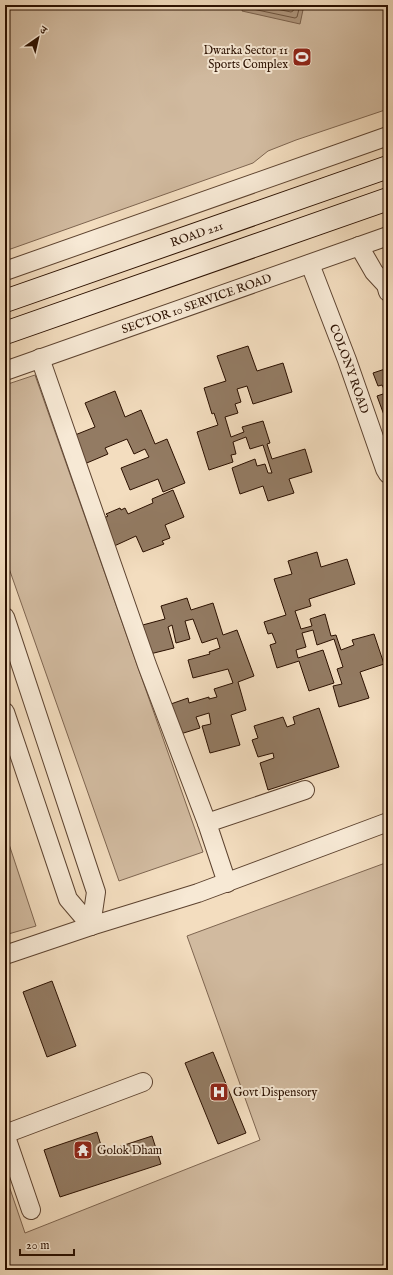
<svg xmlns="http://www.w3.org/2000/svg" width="393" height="1275" font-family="'IM FELL English','Noto Serif Devanagari',serif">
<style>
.green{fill:#d1ba9f;stroke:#7e6550}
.water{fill:#af977e;stroke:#7a614c}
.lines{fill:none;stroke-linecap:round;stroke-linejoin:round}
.shore{stroke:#6d543f;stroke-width:1}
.building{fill:#937b63;stroke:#2b1000}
.street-casing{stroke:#5d4330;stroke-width:20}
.secondary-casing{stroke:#2b1000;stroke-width:24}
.street{stroke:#f7e9d5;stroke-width:18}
.secondary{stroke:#f7e9d5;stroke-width:22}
.labels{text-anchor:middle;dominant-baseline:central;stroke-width:4;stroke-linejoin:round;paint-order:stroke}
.poi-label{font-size:12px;fill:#2b1000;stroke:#f7e9d5;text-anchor:start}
.street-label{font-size:12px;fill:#2b1000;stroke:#f7e9d5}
</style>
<rect width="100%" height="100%" fill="#f3ddbf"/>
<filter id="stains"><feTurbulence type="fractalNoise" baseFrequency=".005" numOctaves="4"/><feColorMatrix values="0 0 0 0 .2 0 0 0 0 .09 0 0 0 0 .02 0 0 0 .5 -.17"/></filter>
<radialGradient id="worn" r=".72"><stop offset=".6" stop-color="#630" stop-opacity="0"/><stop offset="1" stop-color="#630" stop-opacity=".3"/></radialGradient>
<g class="green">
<path d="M 5,5 L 388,5 L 388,109 L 296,140 L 268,151 L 253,163 L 5,251 Z"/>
<path d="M 35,375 L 203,852 L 119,881 L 5,557 L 5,385 Z"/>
<path d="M 5,832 L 36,926 L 5,935 Z"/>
<path d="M 388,862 L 388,1270 L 5,1270 L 5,1174 L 25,1233 L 260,1140 L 187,936 Z"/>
</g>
<path class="water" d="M 243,5 L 304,5 L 300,24 L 242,11 Z"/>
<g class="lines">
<g class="shore">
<path d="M 247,5 L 248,8 L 295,18 L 297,17 L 300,5"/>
<path d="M 257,5 L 291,12 L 293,11 L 295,5"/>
</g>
</g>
<g class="building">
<path d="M 248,346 L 257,371 L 283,363 L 292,392 L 253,404 L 247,386 L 237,389 L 241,402 L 235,404 L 238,413 L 225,417 L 231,437 L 244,432 L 242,427 L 263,421 L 270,443 L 267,444 L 272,459 L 305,449 L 312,472 L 289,479 L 294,493 L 268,501 L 263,486 L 240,494 L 232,468 L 255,459 L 257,466 L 265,464 L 268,473 L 272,473 L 263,445 L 250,449 L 246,437 L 233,442 L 236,454 L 231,455 L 233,462 L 209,470 L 197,432 L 218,425 L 214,413 L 212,414 L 204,388 L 226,381 L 217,356 Z"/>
<path d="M 388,368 L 388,414 L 384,415 L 377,396 L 386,393 L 382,385 L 378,386 L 373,373 Z"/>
<path d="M 115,391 L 125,417 L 141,410 L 155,444 L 167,439 L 185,483 L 163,492 L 158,479 L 130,490 L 121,468 L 149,457 L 145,449 L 134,454 L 127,439 L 105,448 L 108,454 L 82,465 L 70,437 L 95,427 L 85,403 Z"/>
<path d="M 173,490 L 184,517 L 165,525 L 170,538 L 162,541 L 164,544 L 143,552 L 136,536 L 112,547 L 100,520 L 108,516 L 106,514 L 120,508 L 121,510 L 125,508 L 128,514 L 153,503 L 152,499 Z"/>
<path d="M 317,552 L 321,567 L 347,559 L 355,584 L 309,599 L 311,606 L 295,611 L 301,629 L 312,626 L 310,619 L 325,614 L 331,636 L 336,635 L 341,650 L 354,645 L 352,640 L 374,634 L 384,664 L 360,672 L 369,698 L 339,707 L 333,686 L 342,684 L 337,669 L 343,667 L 334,639 L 317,645 L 313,630 L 302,633 L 306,647 L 296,650 L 298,658 L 323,650 L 334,683 L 309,691 L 299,661 L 277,668 L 270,645 L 276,643 L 272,633 L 268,634 L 264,622 L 286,615 L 274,579 L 292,574 L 288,561 Z"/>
<path d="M 187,598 L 191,610 L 213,603 L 223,635 L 237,630 L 254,676 L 238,682 L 246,710 L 231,715 L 240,745 L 210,753 L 202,726 L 211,724 L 209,713 L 196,717 L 200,728 L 177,735 L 168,705 L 188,698 L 189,703 L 209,697 L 209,699 L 217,697 L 214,689 L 233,683 L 228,669 L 193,678 L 188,660 L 210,654 L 209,652 L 220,648 L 217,638 L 202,643 L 193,619 L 185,621 L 190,639 L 176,643 L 172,625 L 168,627 L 174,648 L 146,655 L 139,626 L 165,619 L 161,606 Z"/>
<path d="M 319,708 L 339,767 L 268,790 L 260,763 L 274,758 L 273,753 L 258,757 L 252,740 L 258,738 L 254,726 L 283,717 L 287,727 L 295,724 L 293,717 Z"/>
<path d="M 52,981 L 76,1046 L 47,1057 L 23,992 Z"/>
<path d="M 213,1052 L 246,1133 L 218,1144 L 185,1063 Z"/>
<path d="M 97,1132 L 103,1152 L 152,1136 L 161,1164 L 60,1197 L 44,1150 Z"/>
</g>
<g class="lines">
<g class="street-casing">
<g id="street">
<path d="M 359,246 L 374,272 L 386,285 L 388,292"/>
<path id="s1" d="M 310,264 L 347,360 L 385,469 L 388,474"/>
<path d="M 5,271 L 388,136"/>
<path d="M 40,358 L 147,665 L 207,823"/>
<path id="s2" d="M 5,371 L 388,236"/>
<path d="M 5,617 L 96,892 L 91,926"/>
<path d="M 5,712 L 68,899 L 91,926"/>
<path d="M 227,883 L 207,823 L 305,790"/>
<path d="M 5,955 L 91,926 L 198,893 L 388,822"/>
<path d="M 5,1134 L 143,1082"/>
<path d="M 5,1134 L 31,1210"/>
</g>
</g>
<g class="secondary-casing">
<g id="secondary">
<path id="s3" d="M 5,301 L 388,167"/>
<path d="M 5,333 L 388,199"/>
</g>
</g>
<use href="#street" class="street"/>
<use href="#secondary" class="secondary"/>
</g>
<defs>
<g id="stadium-square" transform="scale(1)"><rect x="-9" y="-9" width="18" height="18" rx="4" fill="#8f2418" stroke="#f7e9d5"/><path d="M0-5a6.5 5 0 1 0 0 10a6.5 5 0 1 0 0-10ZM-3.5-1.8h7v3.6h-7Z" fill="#fff"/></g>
<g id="hospital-square" transform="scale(1)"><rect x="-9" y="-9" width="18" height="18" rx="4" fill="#8f2418" stroke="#f7e9d5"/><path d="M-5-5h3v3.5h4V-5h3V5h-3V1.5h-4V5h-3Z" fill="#fff"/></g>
<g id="temple-square" transform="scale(1)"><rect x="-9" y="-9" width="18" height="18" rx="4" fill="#8f2418" stroke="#f7e9d5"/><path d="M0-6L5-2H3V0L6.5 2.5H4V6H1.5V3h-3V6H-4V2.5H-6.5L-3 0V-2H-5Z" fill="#fff"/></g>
</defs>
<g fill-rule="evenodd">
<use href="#stadium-square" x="302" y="57"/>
<use href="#hospital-square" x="219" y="1092"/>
<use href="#temple-square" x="83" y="1150"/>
</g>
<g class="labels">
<g class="poi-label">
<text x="288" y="50" text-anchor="end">Dwarka Sector 11<tspan x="288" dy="14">Sports Complex</tspan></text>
<text x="233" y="1092">Govt Dispensory</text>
<text x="97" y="1150">Golok Dham</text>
</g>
<g class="street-label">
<text stroke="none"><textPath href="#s3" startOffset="203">ROAD 221</textPath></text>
<text stroke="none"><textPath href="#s2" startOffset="203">SECTOR 10 SERVICE ROAD</textPath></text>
<text stroke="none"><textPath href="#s1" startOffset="112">COLONY ROAD</textPath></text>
</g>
</g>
<rect width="393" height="1275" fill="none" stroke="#f3ddbf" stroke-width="20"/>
<rect x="6" y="6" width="381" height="1263" fill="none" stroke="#2b1000" stroke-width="2"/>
<rect x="10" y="10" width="373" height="1255" fill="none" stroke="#2b1000"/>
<g transform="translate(38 38) rotate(34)" stroke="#f7e9d5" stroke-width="3" paint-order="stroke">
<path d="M0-3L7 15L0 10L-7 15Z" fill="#2b1000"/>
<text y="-6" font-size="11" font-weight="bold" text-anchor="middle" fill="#2b1000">उ</text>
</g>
<path d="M20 1249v6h54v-6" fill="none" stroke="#2b1000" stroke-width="2"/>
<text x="26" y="1249" font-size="12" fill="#2b1000" stroke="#f7e9d5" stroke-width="3" paint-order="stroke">20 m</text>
<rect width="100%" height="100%" filter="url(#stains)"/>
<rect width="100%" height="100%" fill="url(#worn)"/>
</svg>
